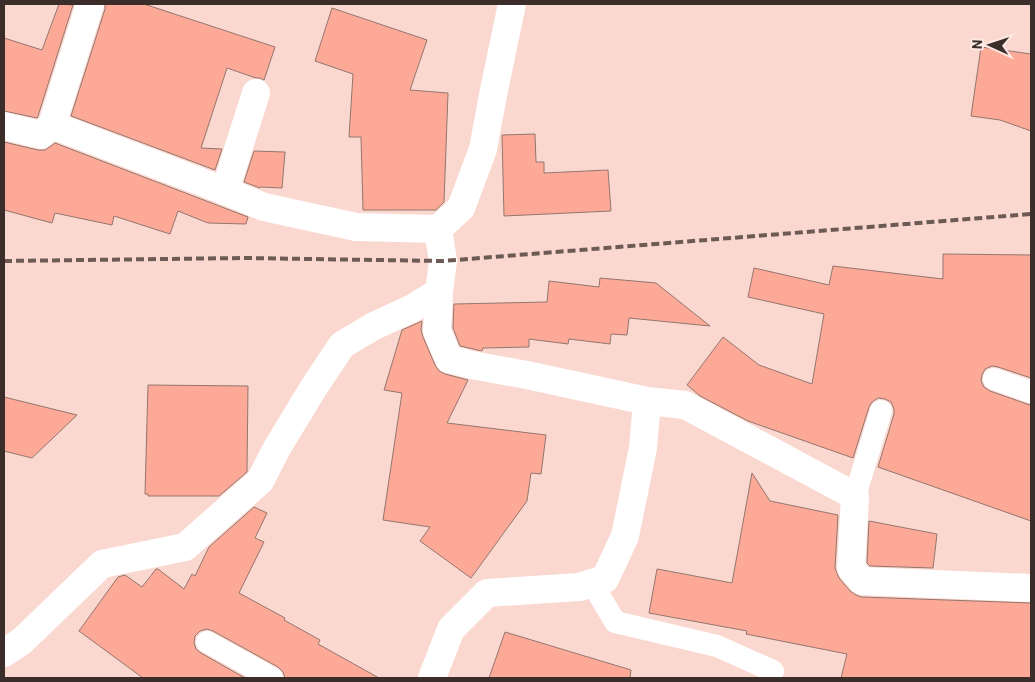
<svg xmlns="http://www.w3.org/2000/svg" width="1035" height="682" font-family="Barlow,sans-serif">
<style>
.building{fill:#fcaa97;stroke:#94756e}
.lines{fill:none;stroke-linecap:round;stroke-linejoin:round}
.service{stroke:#fff;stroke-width:22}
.minor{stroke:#fff;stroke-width:28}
.rail{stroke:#6d5a55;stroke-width:4;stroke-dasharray:8 4;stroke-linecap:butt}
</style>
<rect width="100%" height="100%" fill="#fad8cf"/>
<g class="building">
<path d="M 59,4 L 73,5 L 38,116 L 37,118 L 4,111 L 4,38 L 42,50 Z"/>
<path d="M 105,4 L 144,4 L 275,47 L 264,80 L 260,78 L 256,78 L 227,68 L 201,148 L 222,149 L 215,170 L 71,116 L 105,9 Z"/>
<path d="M 332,8 L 427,40 L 410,90 L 448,93 L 444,202 L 436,210 L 363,210 L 361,137 L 349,137 L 353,74 L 315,61 Z"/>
<path d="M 981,47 L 1031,54 L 1031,131 L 1000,120 L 971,116 Z"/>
<path d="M 535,134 L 536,162 L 544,162 L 544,173 L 608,170 L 611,211 L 504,216 L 502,135 Z"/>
<path d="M 4,142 L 38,150 L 45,150 L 55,143 L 248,217 L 246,224 L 208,223 L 178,211 L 170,234 L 114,216 L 112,225 L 55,213 L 52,223 L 4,210 Z"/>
<path d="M 254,151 L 285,152 L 282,188 L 260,187 L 260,188 L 244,182 Z"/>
<path d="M 943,254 L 1031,255 L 1031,378 L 998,367 L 992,366 L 985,369 L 982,375 L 981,381 L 984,387 L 990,391 L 1027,404 L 1031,405 L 1031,521 L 878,467 L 894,414 L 894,409 L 891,402 L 885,399 L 878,398 L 872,402 L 869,407 L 853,458 L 748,421 L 700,396 L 687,385 L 723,337 L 759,365 L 812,384 L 824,314 L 748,297 L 754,268 L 829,285 L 833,266 L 943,279 Z"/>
<path d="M 600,278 L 656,283 L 710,326 L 629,318 L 627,335 L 611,334 L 610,344 L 569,339 L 568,344 L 529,339 L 529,347 L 483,348 L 482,351 L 460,346 L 453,328 L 454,304 L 547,302 L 549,281 L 599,287 Z"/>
<path d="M 422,321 L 421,330 L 423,337 L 435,365 L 439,371 L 445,374 L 468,380 L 447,423 L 546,435 L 541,474 L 531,473 L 527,501 L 471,578 L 420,541 L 430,527 L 383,520 L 402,393 L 384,390 L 402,330 Z"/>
<path d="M 148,385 L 248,386 L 247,472 L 219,496 L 148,496 L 148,494 L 145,494 Z"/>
<path d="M 4,397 L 77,415 L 32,458 L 4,451 Z"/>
<path d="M 752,473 L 770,501 L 838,515 L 835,568 L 839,578 L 850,591 L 856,595 L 861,597 L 1031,603 L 1031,678 L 841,678 L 847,654 L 746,634 L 747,631 L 649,613 L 657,569 L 732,583 Z"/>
<path d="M 254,507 L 267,513 L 255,538 L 264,542 L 239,593 L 285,618 L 284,620 L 320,640 L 318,644 L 379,678 L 285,678 L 283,672 L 278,667 L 213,631 L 207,629 L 200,631 L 195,636 L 194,643 L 196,649 L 201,653 L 245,678 L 143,678 L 79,631 L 118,577 L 125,575 L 142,587 L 156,569 L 158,569 L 184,589 L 192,574 L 195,576 L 209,547 Z"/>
<path d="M 869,521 L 937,534 L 933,568 L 870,566 L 867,563 Z"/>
<path d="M 505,632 L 631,670 L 630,678 L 489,678 Z"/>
</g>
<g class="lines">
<g class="service">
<path d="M 994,379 L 1031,392"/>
<path d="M 855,496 L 881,411"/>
<path d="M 592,583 L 615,622 L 717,646 L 773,671"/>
<path d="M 207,642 L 272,678"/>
</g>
<g class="minor">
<path d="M 90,4 L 52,125 L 225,191 L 256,93"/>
<path d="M 4,126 L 41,135 L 52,125"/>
<path d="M 438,229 L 461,208 L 483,149 L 494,90 L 512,4"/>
<path d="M 647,401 L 685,405 L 855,496 L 851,568 L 862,581 L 1031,588"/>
<path d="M 4,653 L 22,641 L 102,564 L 185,547 L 260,481 L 277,448 L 314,387 L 342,345 L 374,326 L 413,308 L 439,292 L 443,261 L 438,229 L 356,227 L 264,207 L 225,191"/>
<path d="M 432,678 L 451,629 L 487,593 L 579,587 L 605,579 L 625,536 L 643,448 L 647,401 L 527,375 L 472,365 L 449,359 L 437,331 L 439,292"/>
</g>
<path class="rail" d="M 4,261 L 244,258 L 443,261 L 1031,214"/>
</g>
<rect width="1035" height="682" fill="none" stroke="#3b2d2a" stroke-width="10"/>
<g transform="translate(990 45) rotate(273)" stroke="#fee8e3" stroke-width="4" paint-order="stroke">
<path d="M0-4L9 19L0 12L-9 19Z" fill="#3b2d2a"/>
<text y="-8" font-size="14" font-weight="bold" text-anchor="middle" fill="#3b2d2a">N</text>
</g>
</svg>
